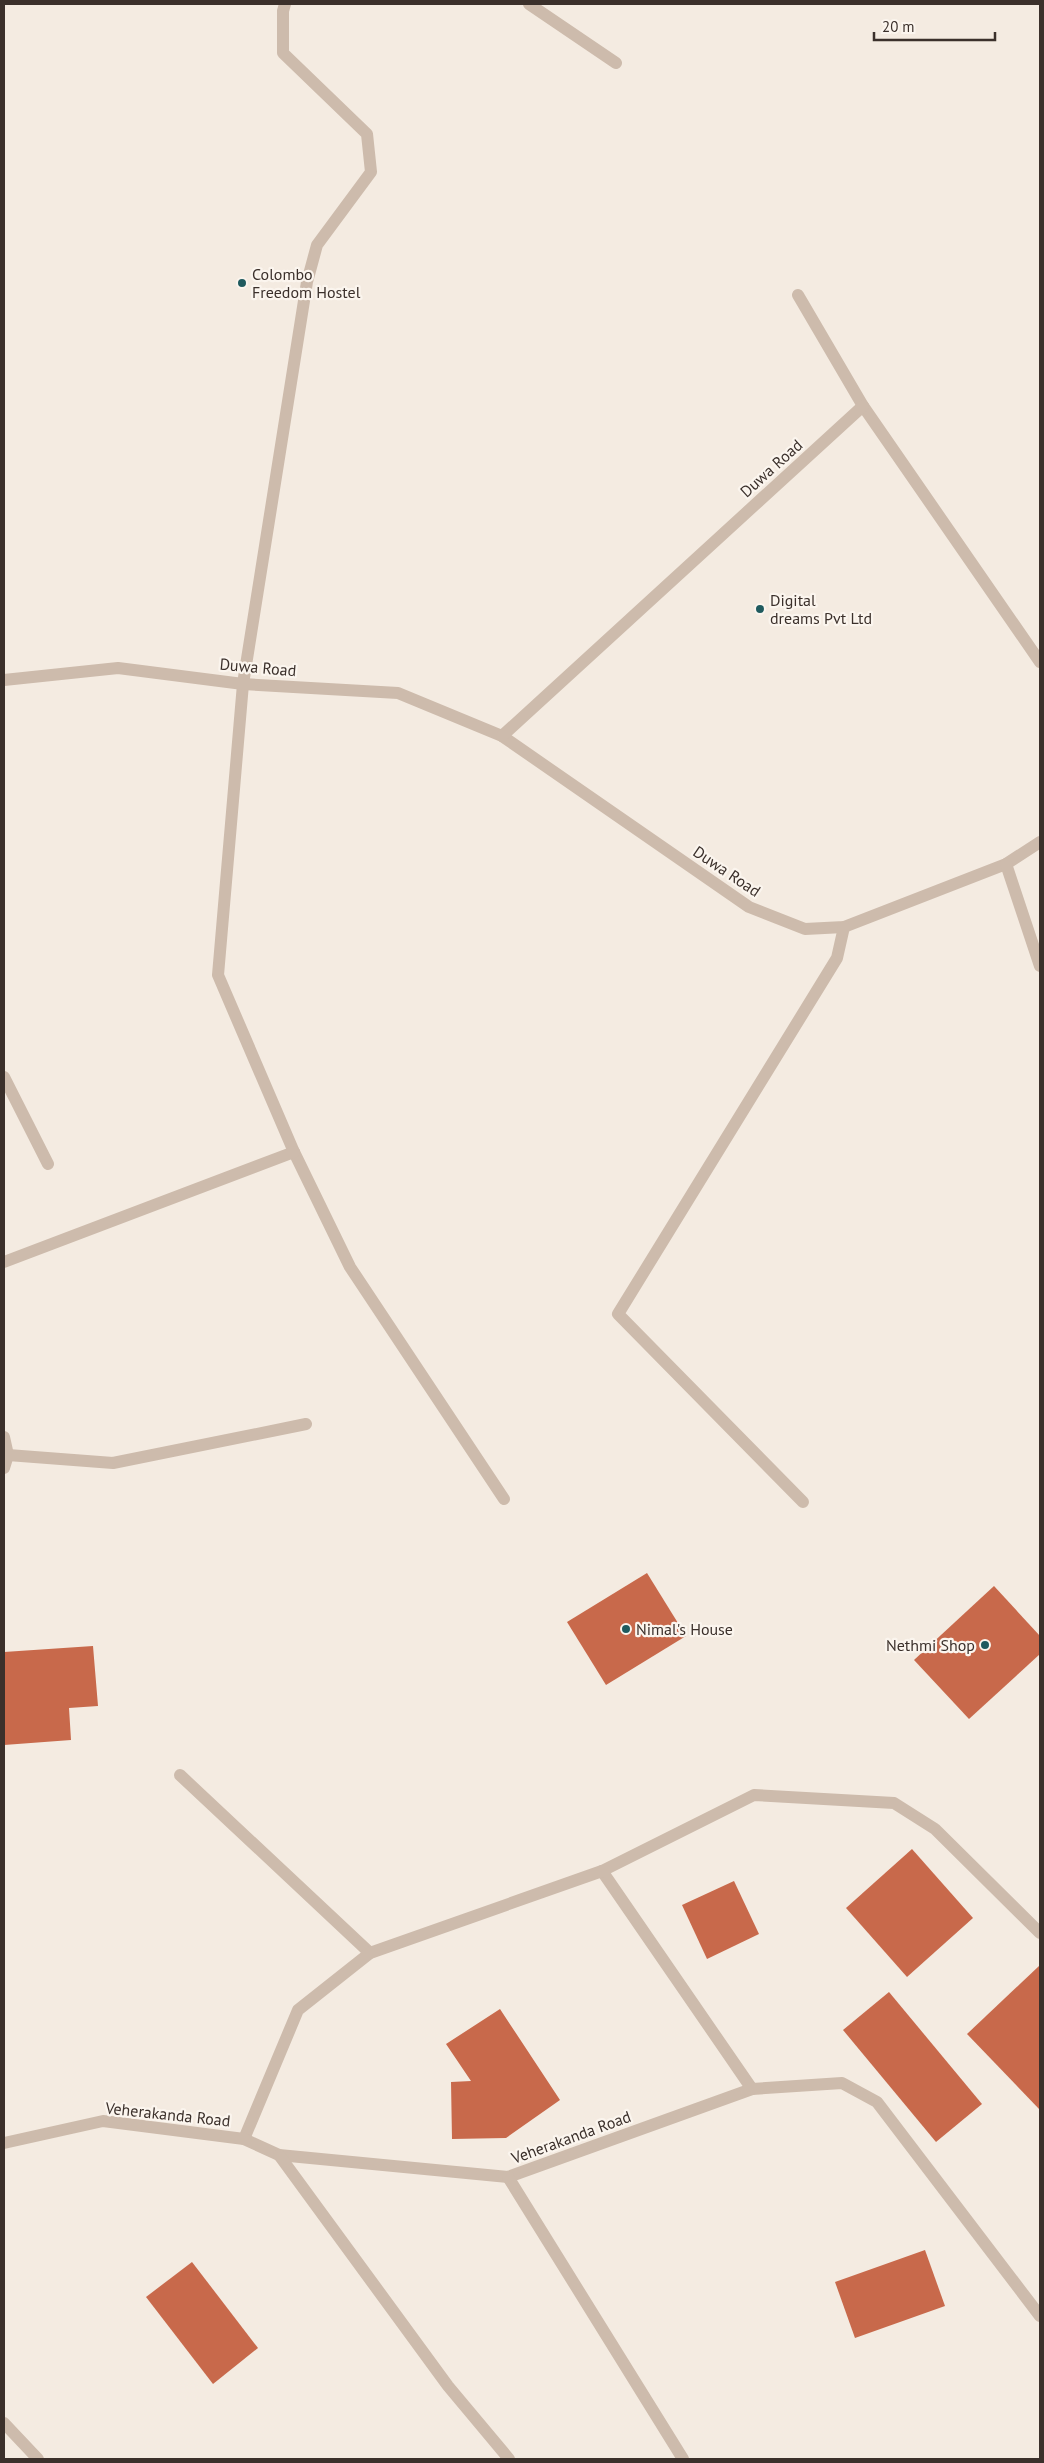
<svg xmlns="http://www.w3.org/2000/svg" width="1044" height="2463" font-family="'PT Sans',sans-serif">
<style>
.building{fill:#c8694b}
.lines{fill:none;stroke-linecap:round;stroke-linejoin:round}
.minor{stroke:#cdbbac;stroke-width:12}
.poi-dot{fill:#1f5a5e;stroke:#fbf5ee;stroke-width:2}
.labels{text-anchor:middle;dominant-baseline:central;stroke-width:4.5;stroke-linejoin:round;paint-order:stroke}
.poi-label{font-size:16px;fill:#3b302b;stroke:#fbf5ee;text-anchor:start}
.street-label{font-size:16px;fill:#3b302b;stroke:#fbf5ee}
</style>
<rect width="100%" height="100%" fill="#f4ebe1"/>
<g class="building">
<path d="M 647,1573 L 686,1636 L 606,1685 L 567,1622 Z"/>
<path d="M 994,1586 L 1040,1636 L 1040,1654 L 969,1719 L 914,1660 Z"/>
<path d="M 93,1646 L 98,1706 L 69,1708 L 71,1740 L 4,1745 L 4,1652 Z"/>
<path d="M 912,1849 L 973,1918 L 907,1977 L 846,1908 Z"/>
<path d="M 734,1881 L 759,1934 L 707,1959 L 682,1905 Z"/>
<path d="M 1039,1966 L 1040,1967 L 1040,2110 L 967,2034 Z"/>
<path d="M 889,1992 L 982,2104 L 936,2142 L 843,2030 Z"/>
<path d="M 500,2009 L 560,2100 L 506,2138 L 452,2139 L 451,2082 L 471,2081 L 446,2044 Z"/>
<path d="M 925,2250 L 945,2306 L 855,2338 L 835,2282 Z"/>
<path d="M 192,2262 L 258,2348 L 213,2384 L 146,2297 Z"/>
</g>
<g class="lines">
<g class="minor">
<path d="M 285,4 L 283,11 L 283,53 L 367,134 L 371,172 L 317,245 L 307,282 L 243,684 L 218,975 L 294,1152 L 350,1267 L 504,1499"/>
<path d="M 529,4 L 616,63"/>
<path d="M 798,295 L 863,406 L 1040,662"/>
<path d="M 4,680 L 118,668 L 243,684 L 398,693 L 502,736 L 749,907 L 805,929 L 844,927 L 1006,864 L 1040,842"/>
<path d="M 502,736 L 863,406"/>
<path d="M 1006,864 L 1040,966"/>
<path d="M 4,1077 L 48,1164"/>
<path d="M 4,1262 L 294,1152"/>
<path d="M 4,1437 L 8,1455 L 4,1468"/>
<path d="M 8,1455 L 113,1463 L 306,1424"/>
<path d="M 803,1502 L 618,1314 L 837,958 L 844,927"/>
<path d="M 180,1775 L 370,1953"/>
<path d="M 602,1871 L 752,2089"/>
<path d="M 244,2139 L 298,2010 L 370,1953 L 602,1871 L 754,1795 L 894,1803 L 935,1829 L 1040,1933"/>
<path d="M 4,2143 L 103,2121 L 244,2139 L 279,2155 L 508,2177 L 752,2089 L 842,2083 L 877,2102 L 1040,2316"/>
<path d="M 279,2155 L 448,2386 L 509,2459"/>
<path d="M 508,2177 L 683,2459"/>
<path d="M 4,2423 L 38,2459"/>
</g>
</g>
<g class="poi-dot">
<circle cx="242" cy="283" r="5"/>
<circle cx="760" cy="609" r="5"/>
<circle cx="626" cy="1629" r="5"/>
<circle cx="985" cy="1645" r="5"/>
</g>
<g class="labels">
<g class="poi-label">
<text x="252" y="274">Colombo<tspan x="252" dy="18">Freedom Hostel</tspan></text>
<text x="770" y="600">Digital<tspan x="770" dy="18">dreams Pvt Ltd</tspan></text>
<text x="636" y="1629">Nimal's House</text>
<text x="975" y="1645" text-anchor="end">Nethmi Shop</text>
</g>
<g class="street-label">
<text transform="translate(771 468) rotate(-42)">Duwa Road</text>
<text transform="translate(258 667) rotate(5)">Duwa Road</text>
<text transform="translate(727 871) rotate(34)">Duwa Road</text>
<text transform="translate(168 2114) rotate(6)">Veherakanda Road</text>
<text transform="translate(571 2137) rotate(-20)">Veherakanda Road</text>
</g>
</g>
<rect width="1044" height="2463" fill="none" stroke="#3b302b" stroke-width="10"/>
<path d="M874 32v8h121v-8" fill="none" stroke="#3b302b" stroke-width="2.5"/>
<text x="882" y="32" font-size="15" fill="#3b302b" stroke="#fbf5ee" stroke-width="4" paint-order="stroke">20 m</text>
</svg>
